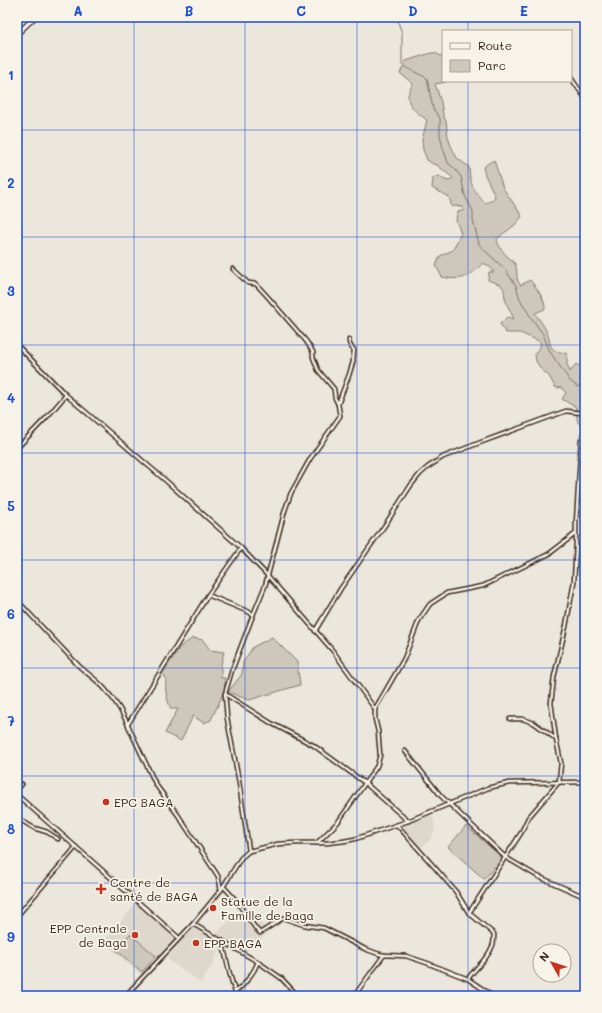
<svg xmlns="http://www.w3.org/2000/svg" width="602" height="1013" font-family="Mali,sans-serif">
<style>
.built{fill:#ddd7cc}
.green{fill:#cec8bc;stroke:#84796d}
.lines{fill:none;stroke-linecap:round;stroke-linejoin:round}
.stream{stroke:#7c7064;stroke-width:1}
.street-casing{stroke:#3b2a1e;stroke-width:5.5}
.secondary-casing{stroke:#3b2a1e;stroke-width:6}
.street{stroke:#f7f3e8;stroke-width:2.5}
.secondary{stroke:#f7f3e8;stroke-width:3.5}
.grid{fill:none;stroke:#1d4ed8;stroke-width:1;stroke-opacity:0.55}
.poi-dot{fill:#c8321e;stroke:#f7f3e8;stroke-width:1.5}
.labels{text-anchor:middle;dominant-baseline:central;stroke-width:3.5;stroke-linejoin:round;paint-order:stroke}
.poi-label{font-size:12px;fill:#3b2a1e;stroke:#f7f3e8;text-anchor:start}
.neatline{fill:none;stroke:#1d4ed8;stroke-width:1.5}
.grid-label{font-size:13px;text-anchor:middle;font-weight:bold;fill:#1d4ed8}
</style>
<rect width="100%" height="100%" fill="#ece7dc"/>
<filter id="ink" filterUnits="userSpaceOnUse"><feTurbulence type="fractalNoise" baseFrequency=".025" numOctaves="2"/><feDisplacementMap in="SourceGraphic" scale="8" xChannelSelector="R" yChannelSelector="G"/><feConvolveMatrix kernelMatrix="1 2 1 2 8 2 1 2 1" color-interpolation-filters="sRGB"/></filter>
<g filter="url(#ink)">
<g class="built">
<path d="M 431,815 L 434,820 L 435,830 L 430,840 L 421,848 L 407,835 L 399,826 Z"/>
<path d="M 136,903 L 177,938 L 141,975 L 104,942 Z"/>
<path d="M 238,912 L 248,913 L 270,931 L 245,952 L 216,934 Z"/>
<path d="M 194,925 L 221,940 L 214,962 L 201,983 L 167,959 Z"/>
</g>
<g class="green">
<path d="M 431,53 L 435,53 L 443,57 L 443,81 L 446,81 L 446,82 L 435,84 L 441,102 L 443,115 L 446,121 L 448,137 L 451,146 L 457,158 L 469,167 C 470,185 473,190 485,203 L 493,200 L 495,196 L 485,175 L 483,168 L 487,164 L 494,160 L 503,188 L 522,216 C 517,226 505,231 497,239 C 498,246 503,252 508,257 C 511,260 513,261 515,264 C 519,271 514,280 521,285 L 530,280 C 535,286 546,300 545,309 L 535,313 C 539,320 546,327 548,336 C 550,340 549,344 552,348 C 556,353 562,351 567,354 L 567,364 L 570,372 L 576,364 L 585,369 L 585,428 C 573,422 579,416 575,406 L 570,404 L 562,399 L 566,393 L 561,387 L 558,388 L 555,387 L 549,376 L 540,368 L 536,361 L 535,354 L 541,344 L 539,341 L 520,333 L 506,333 L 500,324 L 507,317 L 514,319 C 511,312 507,306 505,298 C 504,294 505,289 502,286 C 499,283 492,282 488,280 L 489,272 L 494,272 L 489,266 L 483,263 C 469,278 462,281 442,277 L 436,266 L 440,256 L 453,250 L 461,233 L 456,221 L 457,212 L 464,210 L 462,207 L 456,206 L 452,207 L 449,197 L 432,188 L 433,178 L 439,176 L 445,180 L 449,181 L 453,178 L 437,165 L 433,164 L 427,160 L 423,150 L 422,140 L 427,120 C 419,114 408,107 408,97 C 408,93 411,87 413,84 L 400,73 L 406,61 Z"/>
<path d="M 272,637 L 297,662 L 300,685 L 249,700 L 228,692 L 242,674 L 243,662 L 253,647 Z"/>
<path d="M 193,638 L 203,640 L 210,650 L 224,652 L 221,665 L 221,678 L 225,678 C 226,693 217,706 211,720 L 204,723 L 193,716 L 181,741 L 165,733 L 178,709 L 171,709 C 166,697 165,691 166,678 L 162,673 L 181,646 Z"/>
<path d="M 466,826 L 503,858 L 484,879 L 448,847 Z"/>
<path d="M 130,934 L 156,956 L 142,972 L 116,950 Z"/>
</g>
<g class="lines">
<path class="stream" d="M 397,17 L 399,25 L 402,33 L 402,64 C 408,69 419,74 427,78 L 433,109 L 440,118 L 440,135 L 443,148 L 448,163 L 455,169 L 461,177 L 465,196 L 473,211 L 473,220 L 479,244 L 482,248 L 505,269 L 516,286 L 520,299 L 530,316 L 543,334 L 550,352 L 570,381 L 578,387 L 585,383"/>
<g class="street-casing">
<g id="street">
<path d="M 571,78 L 585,98"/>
<path d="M 233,269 L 248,283 L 256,284 L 267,296 L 306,341 L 313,352 L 313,357 L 318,370 L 334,389 L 335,398 L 338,404 L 340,416 L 310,459 L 291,493 L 285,510 L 265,586 L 253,615 L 232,670 L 225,694 L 227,718 L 239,782 L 249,851"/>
<path d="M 17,345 L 66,395 L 165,480 L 241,548 L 268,576 L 333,651 L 375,709"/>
<path d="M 338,404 L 349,375 L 353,362 L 354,350 C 351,347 349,345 349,340"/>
<path d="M 17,448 L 47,417 L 66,395"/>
<path d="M 208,595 L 249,612 L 253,615"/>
<path d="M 17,600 C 37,622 58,644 78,665 C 86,673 96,679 104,688 C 115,700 125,716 131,732 L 156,785 L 178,815 L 218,876 L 221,890"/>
<path d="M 315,631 L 341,588 L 385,525 L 411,485 L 420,474 L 428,467 L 443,457 L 479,443 L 566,411 L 582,413 L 585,412"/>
<path d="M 225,694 L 271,723 L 313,745 L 365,783 L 408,821"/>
<path d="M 510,719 L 523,719 L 534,723 L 556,739"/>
<path d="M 128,724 L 208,595 L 241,548"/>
<path d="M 405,751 L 441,796 L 505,857 L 537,876 L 585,897"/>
<path d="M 17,790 L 22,784"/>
<path d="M 17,795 L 179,938"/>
<path d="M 17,818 L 34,828 L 47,832 L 58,839"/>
<path d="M 397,825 L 437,870 L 456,892 L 469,913 L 494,934 C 494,939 494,944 492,947 C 487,960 475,968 468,979"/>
<path d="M 317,843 L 338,822 L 377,766 L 380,755 L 378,731 L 375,719 L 375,709 L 404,659 L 419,620 L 430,604 L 447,593 L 483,586 L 549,554 L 575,534"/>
<path d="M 223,886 L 235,899 L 256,929 L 260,933 L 283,918 L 304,925 L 324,928 L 365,949 L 379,954 L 384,955"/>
<path d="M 469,913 L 521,833 L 528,818 L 559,782 L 561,763 L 556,739 L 551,703 L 554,677 L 566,626 L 574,582 L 576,546 L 576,524 L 581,441 L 585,428"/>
<path d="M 17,916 L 76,847"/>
<path d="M 193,924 L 258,962 L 281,978 L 298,996"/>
<path d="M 222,940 L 229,971 L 236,996"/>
<path d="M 235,992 C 245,985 254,972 258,962"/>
<path d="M 125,996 L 193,924 L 221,890 L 241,858 L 249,851 L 278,844 L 296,843 L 327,843 L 344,841 L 355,839 L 408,821 L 488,788 L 509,783 L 585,782"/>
<path d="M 354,996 L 384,955 L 406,956 L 427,963 L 468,979 L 493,996"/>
</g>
</g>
<g class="secondary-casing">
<path id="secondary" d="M 17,34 L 35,17"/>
</g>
<use href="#street" class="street"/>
<use href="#secondary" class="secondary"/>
</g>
</g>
<path class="grid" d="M 134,17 L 134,996M 245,17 L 245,996M 357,17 L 357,996M 468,17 L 468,31M 468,81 L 468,996M 17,130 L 585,130M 17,237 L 585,237M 17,345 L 585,345M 17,453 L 585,453M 17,560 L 585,560M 17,668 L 585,668M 17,776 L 585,776M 17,883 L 585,883"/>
<g class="poi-dot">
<circle cx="106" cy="802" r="4"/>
<path d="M99 883h4v4h4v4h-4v4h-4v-4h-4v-4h4z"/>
<circle cx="213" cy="908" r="4"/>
<circle cx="135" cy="935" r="4"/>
<circle cx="196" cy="943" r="4"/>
</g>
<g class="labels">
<g class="poi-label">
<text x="114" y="802">EPC BAGA</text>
<text x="110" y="882">Centre de<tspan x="110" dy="14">santé de BAGA</tspan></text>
<text x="221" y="901">Statue de la<tspan x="221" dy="14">Famille de Baga</tspan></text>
<text x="127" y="928" text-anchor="end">EPP Centrale<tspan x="127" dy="14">de Baga</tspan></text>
<text x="204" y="943">EPP BAGA</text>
</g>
</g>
<rect width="602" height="1013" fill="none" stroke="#f7f3e8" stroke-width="44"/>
<rect x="442" y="30" width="130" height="52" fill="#f7f3e8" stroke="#aca397"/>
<rect x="450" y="43" width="20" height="6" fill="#f7f3e8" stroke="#aca397"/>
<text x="478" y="50" font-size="12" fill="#3b2a1e">Route</text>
<rect x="450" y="60" width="20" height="12" fill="#cec8bc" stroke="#aca397"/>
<text x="478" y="70" font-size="12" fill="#3b2a1e">Parc</text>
<g transform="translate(552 963) rotate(309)"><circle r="19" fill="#f7f3e8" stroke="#aca397"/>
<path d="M0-3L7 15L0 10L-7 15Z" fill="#c8321e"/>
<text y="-6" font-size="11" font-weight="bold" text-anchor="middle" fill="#3b2a1e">N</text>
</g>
<rect x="22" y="22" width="558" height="969" class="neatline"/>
<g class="grid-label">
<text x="78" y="16">A</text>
<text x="189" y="16">B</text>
<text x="301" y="16">C</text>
<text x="413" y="16">D</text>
<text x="524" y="16">E</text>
<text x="11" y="80">1</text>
<text x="11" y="188">2</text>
<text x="11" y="296">3</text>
<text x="11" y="403">4</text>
<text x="11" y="511">5</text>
<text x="11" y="619">6</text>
<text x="11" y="726">7</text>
<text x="11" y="834">8</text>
<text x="11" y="942">9</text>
</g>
</svg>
